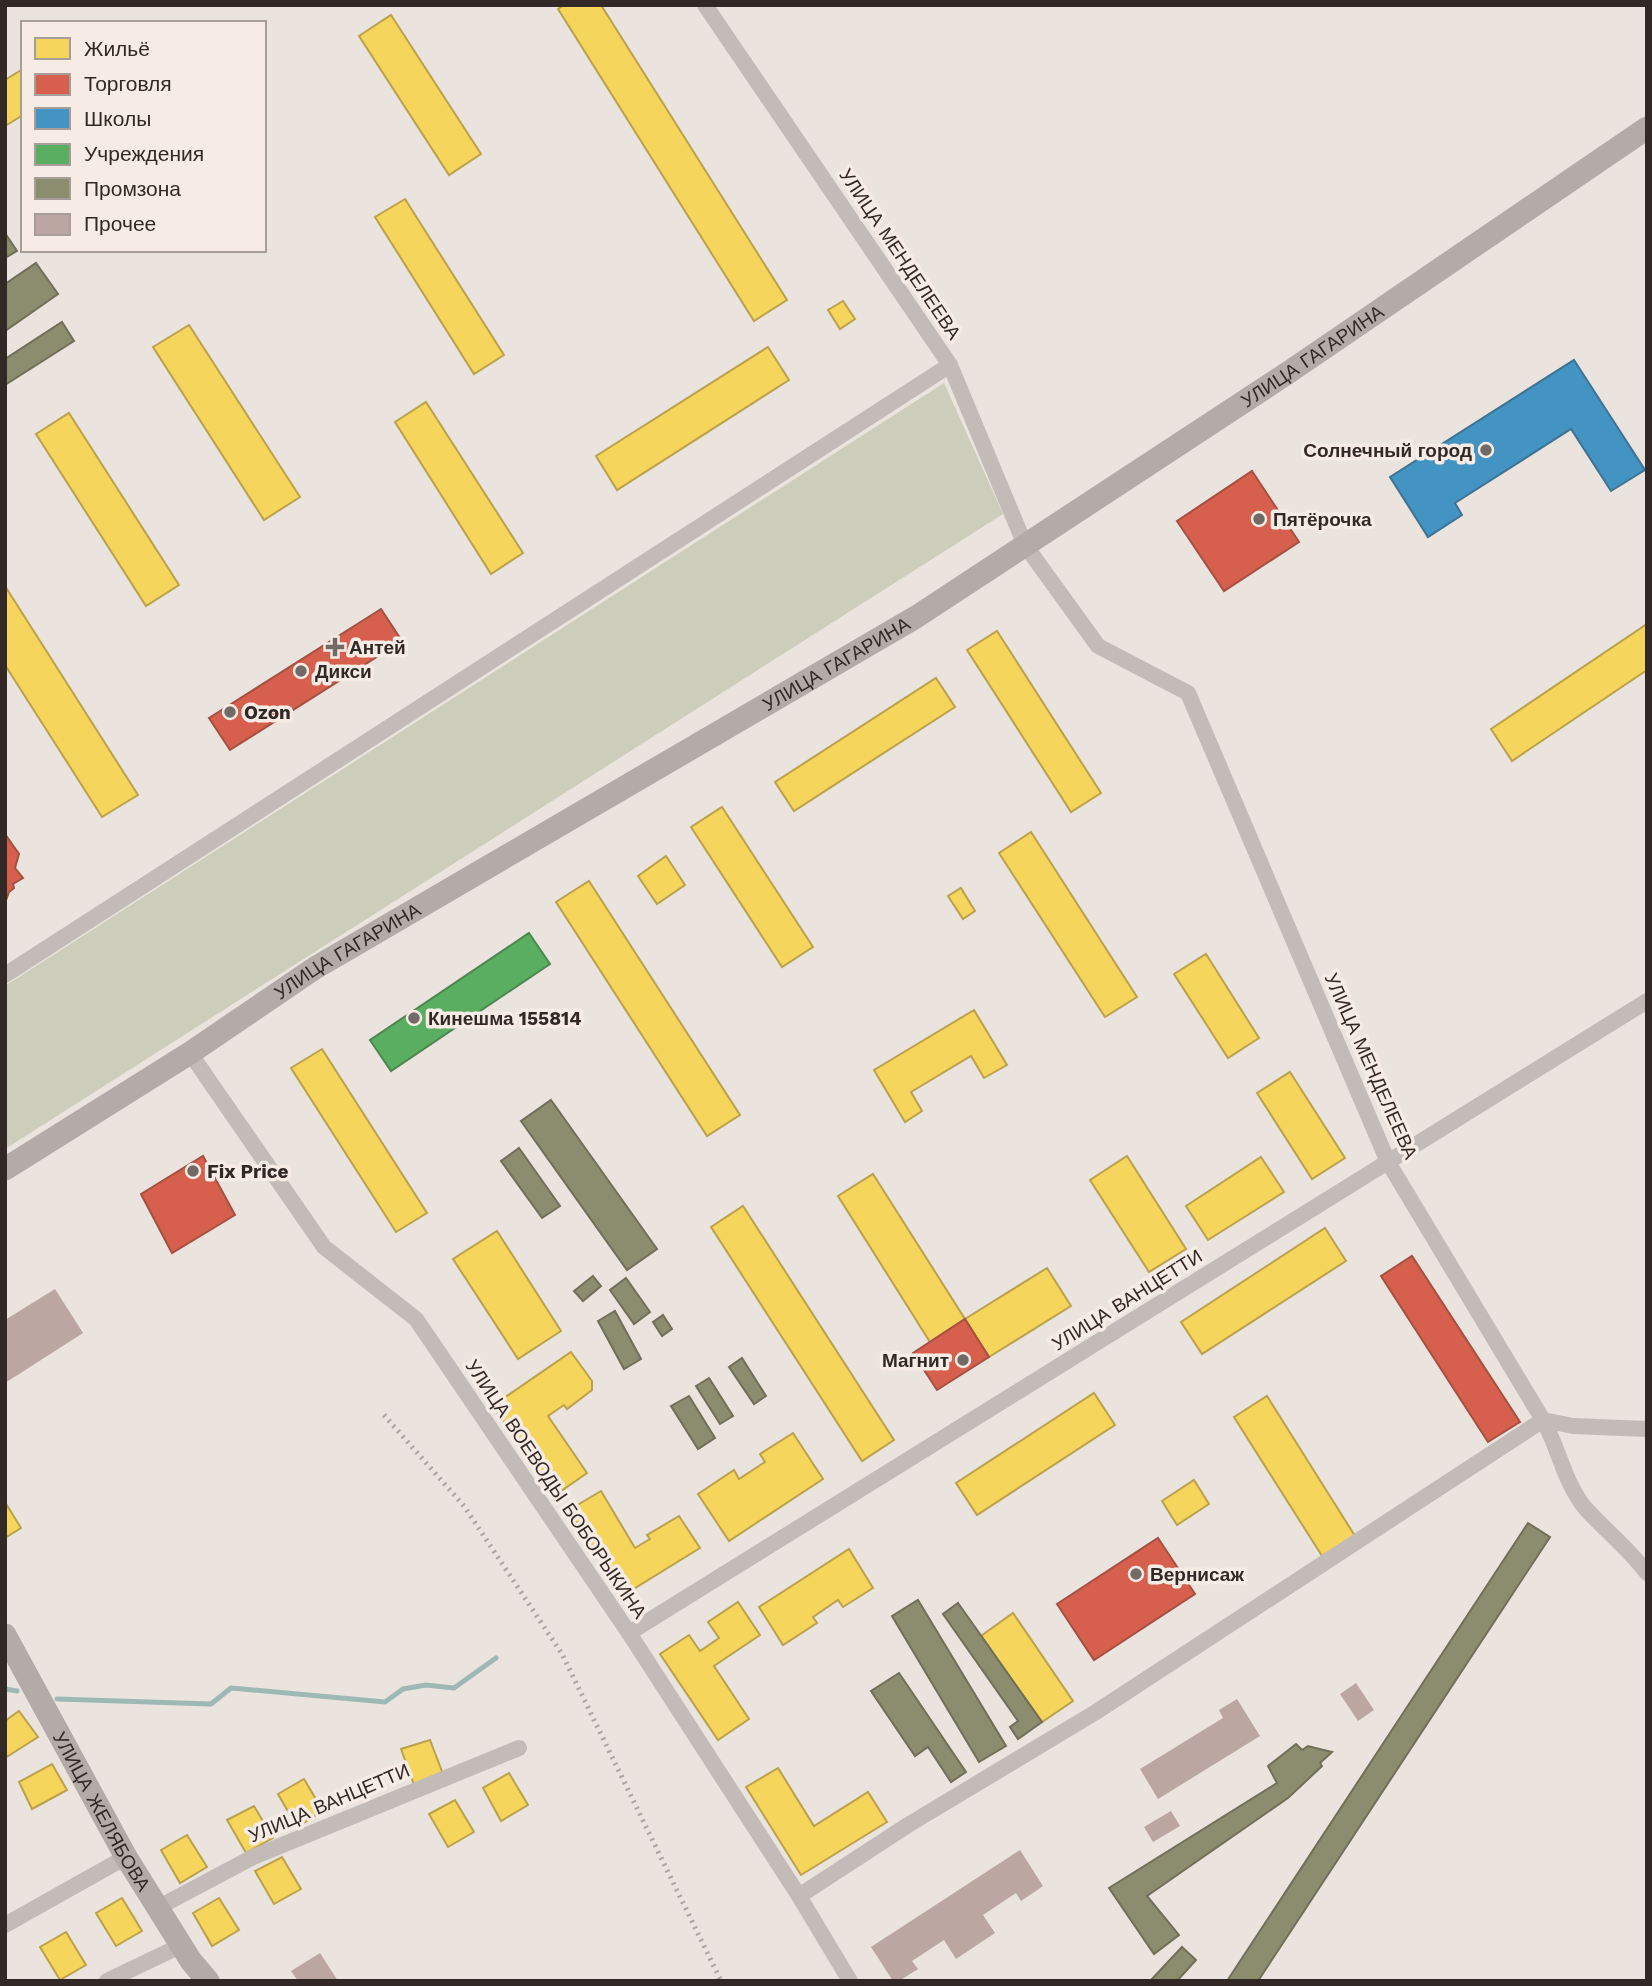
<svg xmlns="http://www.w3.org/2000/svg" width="1652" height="1986" font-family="'Work Sans',sans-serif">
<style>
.green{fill:#cccdba}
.homes{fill:#f6d55c;stroke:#bba14c;stroke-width:2}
.shops{fill:#d6604d;stroke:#a55042;stroke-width:2}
.schools{fill:#4393c3;stroke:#3e7394;stroke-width:2}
.public{fill:#5aae61;stroke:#4e8650;stroke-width:2}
.industry{fill:#8c8c6e;stroke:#716e59;stroke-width:2}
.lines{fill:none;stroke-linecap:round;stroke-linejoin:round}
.stream{stroke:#9eb9b5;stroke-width:5}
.building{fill:#bba6a2}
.street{stroke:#c2bbb8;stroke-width:16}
.secondary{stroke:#b3aba8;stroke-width:23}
.rail{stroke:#aaa5a2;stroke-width:5;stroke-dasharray:2 5;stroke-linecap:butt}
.poi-dot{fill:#726a67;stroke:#f6ece5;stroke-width:2.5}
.labels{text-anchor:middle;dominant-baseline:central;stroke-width:7;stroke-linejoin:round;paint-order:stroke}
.street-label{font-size:19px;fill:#322927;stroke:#f6ece5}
.poi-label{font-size:19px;font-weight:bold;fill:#322927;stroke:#f6ece5;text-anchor:start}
</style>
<rect width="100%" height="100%" fill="#eae3de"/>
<path class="green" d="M 944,383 L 1003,514 L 5,1149 L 5,986 Z"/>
<g class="homes">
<path d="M 564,5 L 601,5 L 787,300 L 754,321 L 558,9 Z"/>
<path d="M 391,15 L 481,154 L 449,175 L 359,36 Z"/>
<path d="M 23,69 L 23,115 L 5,126 L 5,80 Z"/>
<path d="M 405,199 L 504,355 L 474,374 L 375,217 Z"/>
<path d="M 843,301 L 855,319 L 840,329 L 828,310 Z"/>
<path d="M 189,325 L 300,497 L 264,520 L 153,347 Z"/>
<path d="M 768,347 L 789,380 L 617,490 L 596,456 Z"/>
<path d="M 426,402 L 523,553 L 491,574 L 395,422 Z"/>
<path d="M 69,413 L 179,585 L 146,606 L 36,434 Z"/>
<path d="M 5,586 L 138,795 L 102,817 L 5,665 Z"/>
<path d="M 1647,624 L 1647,670 L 1512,761 L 1491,729 Z"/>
<path d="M 997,631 L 1101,793 L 1071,812 L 967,650 Z"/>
<path d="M 936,678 L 955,707 L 794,811 L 775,782 Z"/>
<path d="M 722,807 L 813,947 L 782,967 L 691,827 Z"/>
<path d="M 1031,832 L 1137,997 L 1105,1017 L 999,853 Z"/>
<path d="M 666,856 L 685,885 L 657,904 L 638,876 Z"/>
<path d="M 589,881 L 740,1115 L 707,1136 L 556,902 Z"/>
<path d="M 961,888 L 975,911 L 963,919 L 948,896 Z"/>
<path d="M 1206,954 L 1259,1038 L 1228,1058 L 1174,974 Z"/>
<path d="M 974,1010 L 1007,1065 L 984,1078 L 971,1056 L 911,1092 L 922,1111 L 905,1122 L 874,1070 Z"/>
<path d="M 322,1049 L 427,1213 L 396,1232 L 291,1068 Z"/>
<path d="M 1290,1072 L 1345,1158 L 1312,1179 L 1257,1093 Z"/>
<path d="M 1127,1156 L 1186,1249 L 1149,1272 L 1090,1180 Z"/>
<path d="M 1261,1157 L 1284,1192 L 1208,1240 L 1186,1206 Z"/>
<path d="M 873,1174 L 965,1319 L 930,1342 L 838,1196 Z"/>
<path d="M 743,1206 L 894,1440 L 862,1461 L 711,1227 Z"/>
<path d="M 1325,1228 L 1346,1261 L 1202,1354 L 1181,1322 Z"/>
<path d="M 497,1231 L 561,1331 L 518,1359 L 453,1259 Z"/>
<path d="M 1047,1268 L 1071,1306 L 989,1357 L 965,1319 Z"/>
<path d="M 571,1352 L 592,1381 L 592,1390 L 567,1409 L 564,1405 L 548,1416 L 587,1473 L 554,1496 L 498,1413 L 501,1400 Z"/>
<path d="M 1094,1393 L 1115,1425 L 977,1515 L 956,1483 Z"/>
<path d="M 1267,1396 L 1355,1536 L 1322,1556 L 1234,1417 Z"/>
<path d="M 793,1433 L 823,1479 L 729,1541 L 698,1494 L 734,1470 L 739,1479 L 765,1462 L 760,1454 Z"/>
<path d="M 1194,1480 L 1209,1504 L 1177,1525 L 1162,1501 Z"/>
<path d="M 601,1491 L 635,1548 L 650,1539 L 647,1535 L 679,1516 L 700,1548 L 622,1596 L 569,1510 Z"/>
<path d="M 5,1502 L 21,1528 L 5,1538 Z"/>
<path d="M 849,1549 L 873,1588 L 843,1607 L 838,1600 L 813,1617 L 817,1623 L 783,1645 L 759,1607 Z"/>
<path d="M 738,1602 L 760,1635 L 714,1666 L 749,1719 L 718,1740 L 660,1654 L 689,1635 L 700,1651 L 719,1638 L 708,1622 Z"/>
<path d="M 1013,1613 L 1073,1701 L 1042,1722 L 981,1636 Z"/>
<path d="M 19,1711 L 38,1737 L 5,1758 L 5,1721 Z"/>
<path d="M 430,1740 L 443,1774 L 414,1785 L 401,1749 Z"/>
<path d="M 52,1764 L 67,1790 L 32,1809 L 19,1782 Z"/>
<path d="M 778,1768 L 814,1826 L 868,1792 L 887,1822 L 801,1875 L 746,1787 Z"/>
<path d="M 509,1773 L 528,1805 L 501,1821 L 483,1788 Z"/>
<path d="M 304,1779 L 323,1811 L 297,1827 L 278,1794 Z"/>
<path d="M 455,1800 L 474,1832 L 448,1847 L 429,1814 Z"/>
<path d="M 254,1806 L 273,1838 L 246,1853 L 227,1820 Z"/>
<path d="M 187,1835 L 207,1867 L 180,1883 L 161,1850 Z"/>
<path d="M 282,1857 L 301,1889 L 274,1904 L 255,1871 Z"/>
<path d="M 122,1898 L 142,1931 L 116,1946 L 96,1913 Z"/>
<path d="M 219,1898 L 239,1930 L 212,1946 L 193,1913 Z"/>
<path d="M 66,1932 L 86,1965 L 60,1980 L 40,1947 Z"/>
</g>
<g class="shops">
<path d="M 1252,471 L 1299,542 L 1224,591 L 1177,521 Z"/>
<path d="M 381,609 L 402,641 L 230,750 L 209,718 Z"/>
<path d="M 5,834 L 19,854 L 15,868 L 23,878 L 13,884 L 14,888 L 9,892 L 5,903 Z"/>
<path d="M 203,1156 L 235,1215 L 172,1253 L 141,1194 Z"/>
<path d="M 1412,1256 L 1520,1422 L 1488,1442 L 1381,1276 Z"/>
<path d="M 965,1319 L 989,1357 L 937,1390 L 913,1353 Z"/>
<path d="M 1158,1538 L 1195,1594 L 1094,1660 L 1057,1604 Z"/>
</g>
<path class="schools" d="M 1574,360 L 1645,470 L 1611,491 L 1571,429 L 1455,503 L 1462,515 L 1428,537 L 1390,477 Z"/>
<path class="public" d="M 529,933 L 550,964 L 391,1071 L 370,1040 Z"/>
<g class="industry">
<path d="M 5,233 L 17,251 L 5,258 Z"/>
<path d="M 36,263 L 58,294 L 5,331 L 5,284 Z"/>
<path d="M 62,322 L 74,341 L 5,385 L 5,359 Z"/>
<path d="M 551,1100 L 657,1249 L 627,1270 L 521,1121 Z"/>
<path d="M 519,1148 L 560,1206 L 542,1218 L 501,1161 Z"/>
<path d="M 593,1276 L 601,1286 L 583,1301 L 574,1291 Z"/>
<path d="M 626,1278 L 650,1312 L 634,1324 L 610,1290 Z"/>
<path d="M 615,1311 L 641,1359 L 624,1369 L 598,1321 Z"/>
<path d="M 663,1315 L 672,1329 L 662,1336 L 653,1322 Z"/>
<path d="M 742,1358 L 766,1396 L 754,1404 L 729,1367 Z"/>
<path d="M 709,1378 L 733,1416 L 720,1424 L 696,1386 Z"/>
<path d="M 689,1396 L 715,1438 L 698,1449 L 671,1406 Z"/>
<path d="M 1528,1523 L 1550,1537 L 1258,1981 L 1227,1981 Z"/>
<path d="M 918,1600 L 1006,1746 L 979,1762 L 892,1616 Z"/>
<path d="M 958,1603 L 1042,1722 L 1018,1739 L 1010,1727 L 1018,1721 L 943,1614 Z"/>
<path d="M 899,1673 L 966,1772 L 951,1782 L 928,1747 L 915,1756 L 871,1691 Z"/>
<path d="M 1296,1744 L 1302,1750 L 1308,1746 L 1332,1752 L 1320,1763 L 1322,1766 L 1288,1798 L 1147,1896 L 1179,1935 L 1154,1954 L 1109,1888 L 1277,1783 L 1268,1766 Z"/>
<path d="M 1182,1947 L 1196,1960 L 1177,1981 L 1150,1981 Z"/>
</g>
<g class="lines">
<g class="stream">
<path d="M 5,1689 L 17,1691"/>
<path d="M 57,1699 L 211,1704 L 231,1688 L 385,1702 L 403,1689 L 426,1685 L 454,1688 L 496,1658"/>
</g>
</g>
<g class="building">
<path d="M 55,1289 L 83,1333 L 5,1383 L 5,1320 Z"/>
<path d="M 1356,1683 L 1374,1710 L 1358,1721 L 1340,1694 Z"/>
<path d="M 1237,1699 L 1260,1736 L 1158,1799 L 1140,1769 L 1223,1718 L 1219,1710 Z"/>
<path d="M 1171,1811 L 1180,1826 L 1153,1842 L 1144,1827 Z"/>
<path d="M 1020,1850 L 1043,1886 L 1021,1901 L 1016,1893 L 983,1915 L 995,1933 L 956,1959 L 944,1940 L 912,1961 L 918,1969 L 899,1981 L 893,1981 L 871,1947 Z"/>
<path d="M 320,1953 L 338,1981 L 298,1981 L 291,1971 Z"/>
</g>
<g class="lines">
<g class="street">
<path d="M 705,5 L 950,365 L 1025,545 L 1098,646 L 1188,693 L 1388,1162 L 1543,1420 C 1559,1448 1564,1483 1586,1509 C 1606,1531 1629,1549 1647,1573"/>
<path d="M 5,975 L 950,365"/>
<path d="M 190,1053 L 324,1247 L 416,1319 L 629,1633 L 799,1896 L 850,1981"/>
<path d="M 629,1633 L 1647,1001"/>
<path d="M 799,1896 L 908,1825 L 1096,1712 L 1543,1420 L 1573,1426 L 1647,1429"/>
<path d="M 159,1907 L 253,1857 L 519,1748"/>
<path d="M 5,1925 L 126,1857"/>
<path d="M 107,1981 L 182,1945"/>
</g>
<g class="secondary">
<path id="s1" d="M 5,1169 L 190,1053 L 315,968 L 916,617 L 1289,372 L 1647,128"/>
<path id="s2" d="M 5,1635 L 126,1857 L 191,1961 L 208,1981"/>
</g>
<path class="rail" d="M 384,1415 L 464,1506 L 562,1654 L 721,1981"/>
</g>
<g class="poi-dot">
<circle cx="1486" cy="450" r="7"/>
<circle cx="1259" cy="519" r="7"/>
<path d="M331.5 636.5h7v7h7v7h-7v7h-7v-7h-7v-7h7z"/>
<circle cx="301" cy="671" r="7"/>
<circle cx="230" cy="712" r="7"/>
<circle cx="414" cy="1018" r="7"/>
<circle cx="193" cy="1171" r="7"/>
<circle cx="963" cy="1360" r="7"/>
<circle cx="1136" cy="1574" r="7"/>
</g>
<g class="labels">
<g class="street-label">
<text transform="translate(900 254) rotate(56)">УЛИЦА МЕНДЕЛЕЕВА</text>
<text stroke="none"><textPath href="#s1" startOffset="1540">УЛИЦА ГАГАРИНА</textPath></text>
<text stroke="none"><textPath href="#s1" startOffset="973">УЛИЦА ГАГАРИНА</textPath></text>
<text stroke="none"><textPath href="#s1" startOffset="406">УЛИЦА ГАГАРИНА</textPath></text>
<text transform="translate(1371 1066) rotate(66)">УЛИЦА МЕНДЕЛЕЕВА</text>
<text transform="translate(1127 1300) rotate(-32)">УЛИЦА ВАНЦЕТТИ</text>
<text transform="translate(556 1489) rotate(56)">УЛИЦА ВОЕВОДЫ БОБОРЫКИНА</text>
<text transform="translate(329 1803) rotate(-23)">УЛИЦА ВАНЦЕТТИ</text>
<text stroke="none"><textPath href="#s2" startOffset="201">УЛИЦА ЖЕЛЯБОВА</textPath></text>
</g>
<g class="poi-label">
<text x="1472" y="450" text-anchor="end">Солнечный город</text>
<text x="1273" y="519">Пятёрочка</text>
<text x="349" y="647">Антей</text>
<text x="315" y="671">Дикси</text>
<text x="244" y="712">Ozon</text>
<text x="428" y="1018">Кинешма 155814</text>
<text x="207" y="1171">Fix Price</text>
<text x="949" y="1360" text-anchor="end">Магнит</text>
<text x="1150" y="1574">Вернисаж</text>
</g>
</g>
<rect width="1652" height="1986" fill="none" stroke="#322927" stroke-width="14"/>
<rect x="21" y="21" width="245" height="231" fill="#f6ece5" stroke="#a89e99" stroke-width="2"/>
<rect x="35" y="38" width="35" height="21" fill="#f6d55c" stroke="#a89e99" stroke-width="2"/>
<text x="84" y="56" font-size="21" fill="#322927">Жильё</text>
<rect x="35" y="74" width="35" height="21" fill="#d6604d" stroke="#a89e99" stroke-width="2"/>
<text x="84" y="91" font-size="21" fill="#322927">Торговля</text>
<rect x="35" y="108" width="35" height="21" fill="#4393c3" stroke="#a89e99" stroke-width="2"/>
<text x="84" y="126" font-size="21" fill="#322927">Школы</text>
<rect x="35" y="144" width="35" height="21" fill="#5aae61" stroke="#a89e99" stroke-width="2"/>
<text x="84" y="161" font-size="21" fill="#322927">Учреждения</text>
<rect x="35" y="178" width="35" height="21" fill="#8c8c6e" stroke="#a89e99" stroke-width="2"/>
<text x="84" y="196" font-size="21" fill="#322927">Промзона</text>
<rect x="35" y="214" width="35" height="21" fill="#bba6a2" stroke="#a89e99" stroke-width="2"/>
<text x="84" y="231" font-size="21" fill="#322927">Прочее</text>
</svg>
